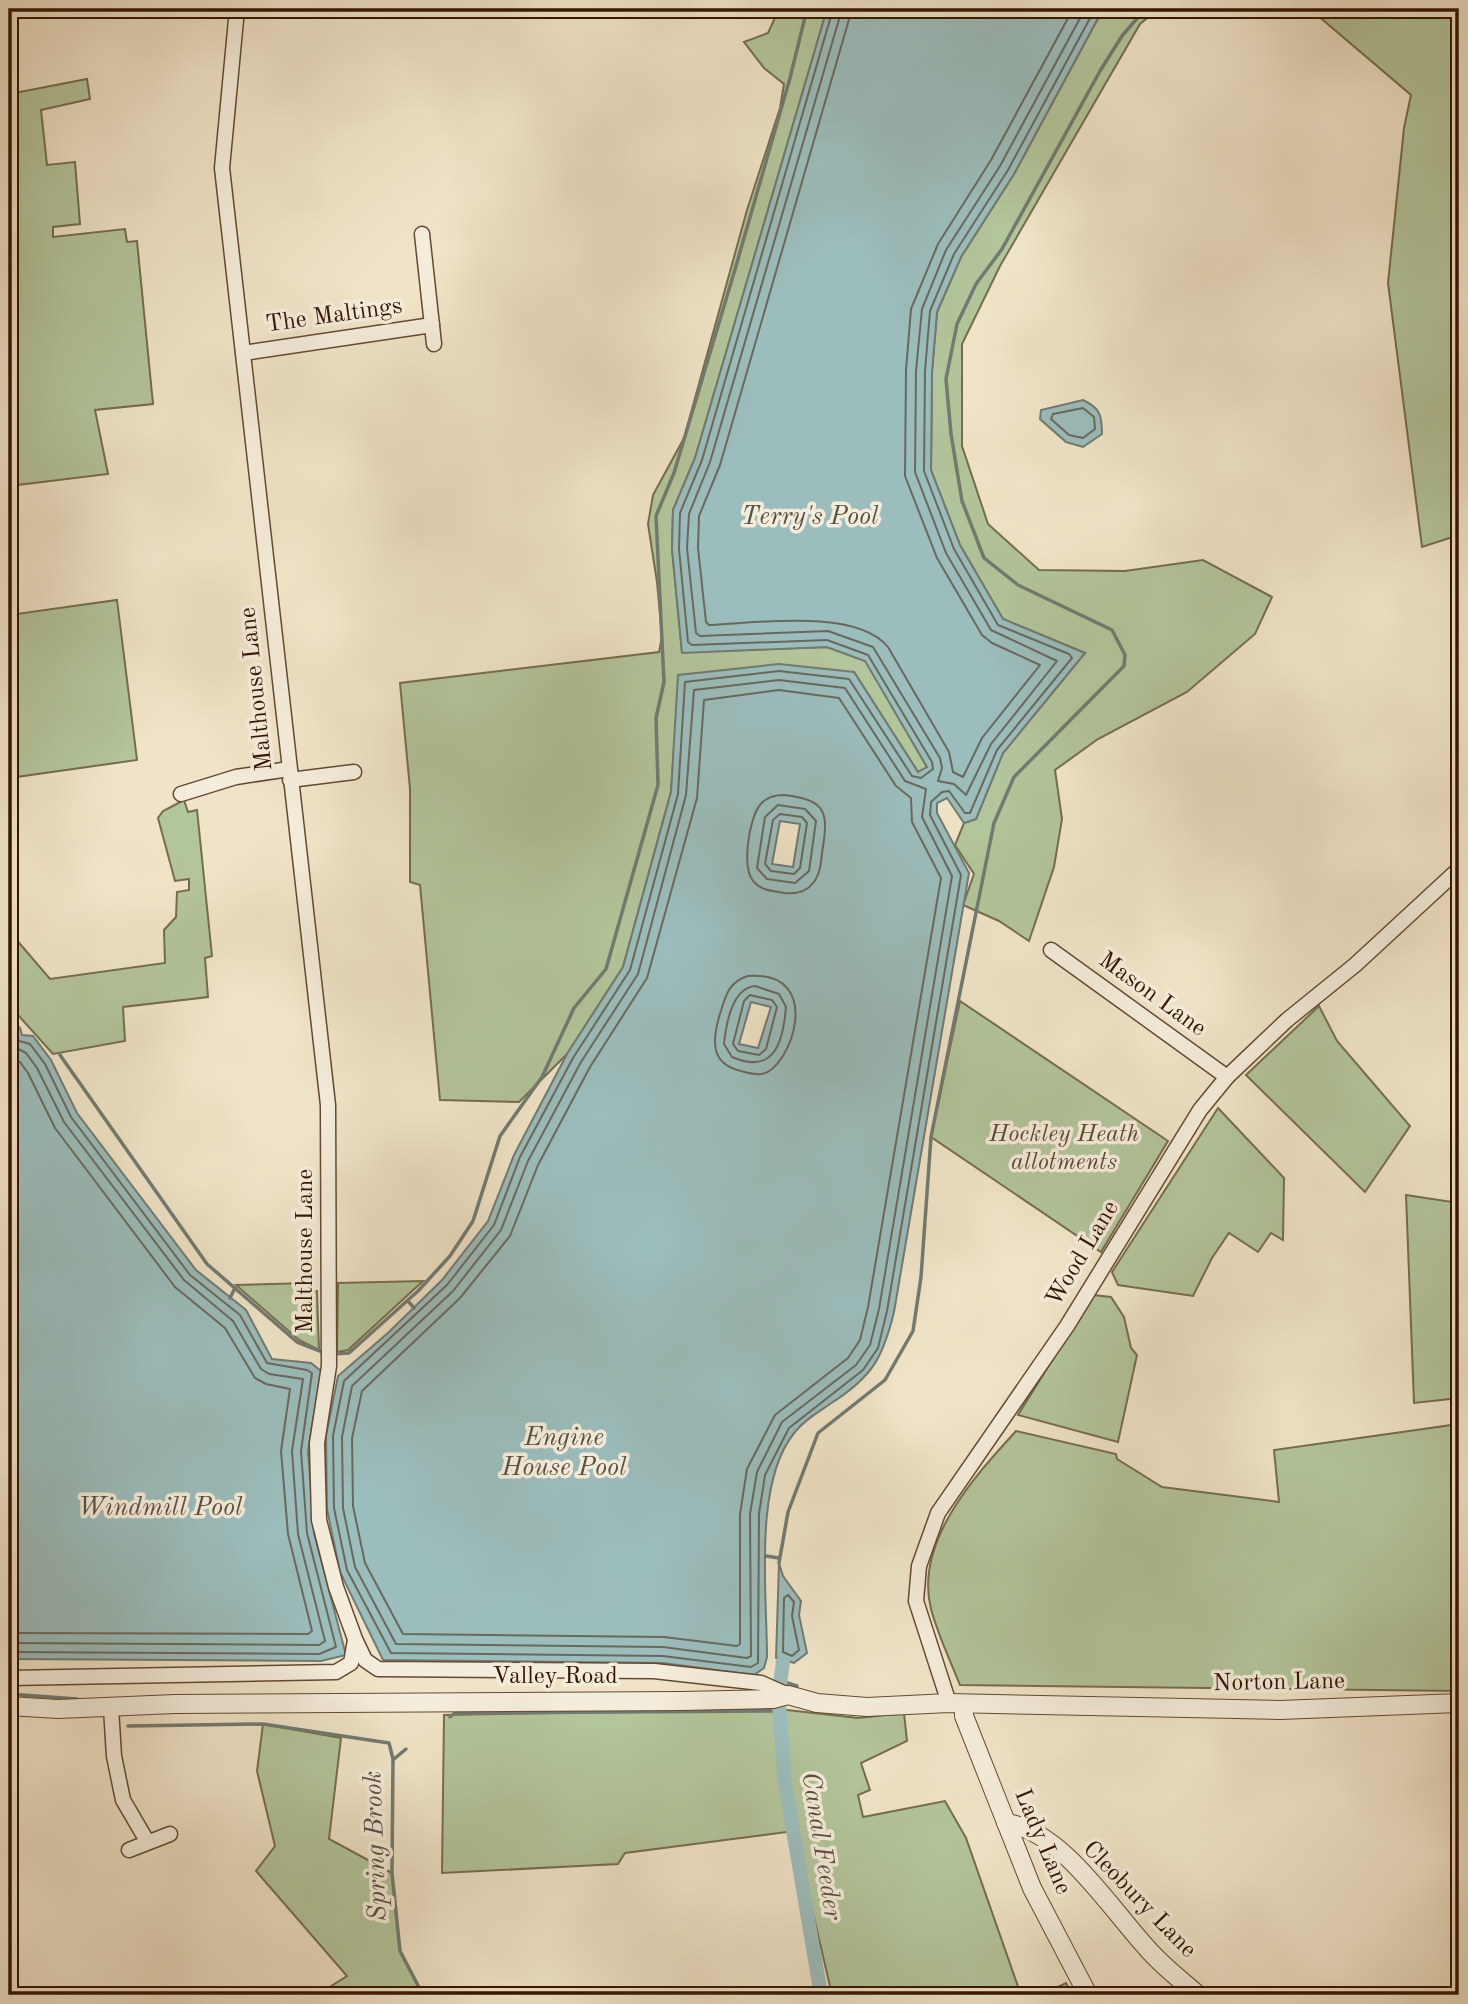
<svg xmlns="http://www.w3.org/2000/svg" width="1468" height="2004" font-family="'Old Standard TT',serif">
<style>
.green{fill:#b3c59b;stroke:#746d4e;stroke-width:2}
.water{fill:#9bbdbc;stroke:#727a71;stroke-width:2;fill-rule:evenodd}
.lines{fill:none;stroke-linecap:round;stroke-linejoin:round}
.shore{stroke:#68695e;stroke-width:2}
.stream{stroke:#727a71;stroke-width:3.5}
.canal{stroke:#9bbdbc;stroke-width:14}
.minor-casing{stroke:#634932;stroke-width:17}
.tertiary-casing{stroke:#634932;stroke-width:20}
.minor{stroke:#f5eddb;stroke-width:14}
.tertiary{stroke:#f5eddb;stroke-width:18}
.labels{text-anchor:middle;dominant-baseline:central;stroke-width:7;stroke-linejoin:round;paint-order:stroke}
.street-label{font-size:24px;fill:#341500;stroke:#f5eddb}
.park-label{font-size:24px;font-style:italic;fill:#5a4a2e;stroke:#f5eddb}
.water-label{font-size:26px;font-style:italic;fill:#585042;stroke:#f5eddb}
</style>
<rect width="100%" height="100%" fill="#f0e4c8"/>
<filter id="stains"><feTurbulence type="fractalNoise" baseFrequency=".00286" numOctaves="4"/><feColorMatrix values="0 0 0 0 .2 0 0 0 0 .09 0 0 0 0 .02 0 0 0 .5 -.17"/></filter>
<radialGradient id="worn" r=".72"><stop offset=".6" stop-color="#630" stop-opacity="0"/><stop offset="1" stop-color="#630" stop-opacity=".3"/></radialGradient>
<g class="green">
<path d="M 779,9 L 827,9 L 695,458 L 673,510 L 672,549 L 682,652 L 827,647 L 866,661 L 927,767 L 918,772 L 854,672 L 679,675 L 671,792 L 623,967 L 567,1054 L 519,1102 L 440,1100 L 420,885 L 410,882 L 410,789 L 400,683 L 659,652 L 662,637 L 657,582 L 648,524 L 653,495 L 684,438 L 747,210 L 780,108 L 784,84 L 764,68 L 744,42 L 768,33 Z"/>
<path d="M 1103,9 L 1158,9 L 1140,24 L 1000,266 L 962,344 L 962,446 L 988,524 L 1039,570 L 1125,571 L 1203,560 L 1272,597 L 1255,634 L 1187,692 L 1098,739 L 1055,770 L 1062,819 L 1054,867 L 1029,941 L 999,921 L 963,905 L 974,874 L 955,845 L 964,823 L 976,819 L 1003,753 L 1085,653 L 1003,619 L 960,545 L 931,470 L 932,372 L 937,312 L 961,257 L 1014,174 Z"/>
<path d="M 1310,9 L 1459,9 L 1459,535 L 1422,547 L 1388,283 L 1404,128 L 1411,95 Z"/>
<path d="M 87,79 L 90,99 L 41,110 L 47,165 L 75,162 L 80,224 L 53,227 L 53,237 L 125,229 L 127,242 L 137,241 L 153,404 L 95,410 L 108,474 L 9,486 L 9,94 Z"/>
<path d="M 117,600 L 137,760 L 9,778 L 9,615 Z"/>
<path d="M 184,800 L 188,812 L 197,810 L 212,956 L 205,958 L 208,997 L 123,1007 L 125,1041 L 53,1054 L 9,1005 L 9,931 L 50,979 L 165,963 L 164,930 L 176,917 L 177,892 L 189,890 L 189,879 L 175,881 L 158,818 L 163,811 Z"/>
<path d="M 960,1001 L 1168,1141 L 1101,1252 L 931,1137 Z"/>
<path d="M 1319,1006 L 1337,1041 L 1410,1126 L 1365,1192 L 1246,1075 Z"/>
<path d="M 1218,1108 L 1284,1178 L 1283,1240 L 1271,1233 L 1258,1252 L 1229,1233 L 1212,1258 L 1193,1296 L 1118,1285 L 1112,1272 Z"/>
<path d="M 1406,1195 L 1459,1203 L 1459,1398 L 1414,1403 Z"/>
<path d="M 423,1281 L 348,1350 L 337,1352 L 338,1283 Z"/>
<path d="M 307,1283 L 308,1292 L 317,1291 L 319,1350 L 299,1340 L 236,1285 Z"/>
<path d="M 1093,1295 L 1111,1297 L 1124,1317 L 1131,1348 L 1137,1355 L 1118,1442 L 1018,1415 Z"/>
<path d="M 1459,1424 L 1459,1691 L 960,1685 C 950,1660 938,1635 931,1609 C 914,1542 975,1476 1016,1431 L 1116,1454 L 1117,1459 L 1162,1487 L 1279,1502 L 1274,1450 Z"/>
<path d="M 778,1709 L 858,1718 L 904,1713 L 907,1741 L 861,1763 L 870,1790 L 858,1795 L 863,1817 L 945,1801 L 966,1838 L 1021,1995 L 832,1995 L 794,1831 L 625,1853 L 618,1864 L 442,1873 L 444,1715 Z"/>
<path d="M 263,1724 L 341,1738 L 329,1839 L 392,1873 L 400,1951 L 423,1995 L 317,1995 L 347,1976 L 256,1871 L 275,1846 L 257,1771 Z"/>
<path d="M 1066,1983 L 1072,1995 L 1040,1995 Z"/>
</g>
<g class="water">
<path d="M 827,9 L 1103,9 L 1014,174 L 961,257 L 937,312 L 932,372 L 931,470 L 960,545 L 1003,619 L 1085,653 L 1003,753 L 976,819 L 964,823 L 947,798 L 937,803 L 937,813 L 969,873 L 894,1312 C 883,1357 873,1376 833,1402 C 820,1411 805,1419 795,1432 C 753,1482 767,1593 767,1657 L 764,1668 L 754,1675 L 663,1663 L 383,1660 L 340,1572 L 327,1509 L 326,1436 L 338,1376 L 389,1332 L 442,1280 L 488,1221 L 514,1155 L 567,1054 L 623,967 L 671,792 L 678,675 L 779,664 L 854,672 L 918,772 L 927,767 L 865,661 L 827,647 L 682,653 L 672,549 L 673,510 L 695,458 ZM 780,821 L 800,824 L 793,867 L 772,864 ZM 751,1002 L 771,1007 L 758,1048 L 739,1044 Z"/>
<path d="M 1083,400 C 1100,408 1102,415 1102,434 L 1083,447 L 1066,442 L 1040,419 L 1041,410 Z"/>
<path d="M 9,1017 L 20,1028 L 22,1035 L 33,1036 L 51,1060 L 77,1113 L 196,1270 L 246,1310 L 272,1359 L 311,1363 L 321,1371 L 308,1451 L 314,1533 L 346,1655 L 321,1661 L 9,1659 Z"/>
<path d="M 779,1563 L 783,1576 L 801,1601 L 799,1615 L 807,1653 L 794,1663 L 776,1658 Z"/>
</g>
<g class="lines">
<g class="shore">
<path d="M 833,9 L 702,460 L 680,513 L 679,549 L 688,642 L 692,645 L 827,640 L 868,655 L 932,762 L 933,769 L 921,778 L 912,776 L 849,679 L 779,671 L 685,682 L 678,794 L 630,970 L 573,1058 L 520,1157 L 494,1225 L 447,1285 L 344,1381 L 333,1436 L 334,1508 L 347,1570 L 391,1653 L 663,1656 L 751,1667 L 758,1663 L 759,1514 L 765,1475 L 789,1428 L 863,1370 L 878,1348 L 887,1311 L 961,875 L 930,815 L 931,802 L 942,792 L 949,791 L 965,813 L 970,813 L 997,750 L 1072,658 L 1069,654 L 998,625 L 954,549 L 924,471 L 925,371 L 930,311 L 954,254 L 1008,170 L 1095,9"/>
<path d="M 842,9 L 710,462 L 689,514 L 687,548 L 696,633 L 700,636 L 828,631 L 873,647 L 940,758 L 942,768 L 938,781 L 954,784 L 966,795 L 991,744 L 1057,661 L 991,630 L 946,553 L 915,472 L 916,371 L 922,309 L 946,250 L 1000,166 L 1085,9"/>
<path d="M 852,9 L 720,465 L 699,516 L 698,548 L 706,622 L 709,625 C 755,623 857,608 888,647 L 949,752 L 953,772 L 963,777 L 982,738 L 1040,665 L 992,643 L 982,635 L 937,558 L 905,476 L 906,370 L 911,309 L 938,244 L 991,160 L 1073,9"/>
<path d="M 1083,408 L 1094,417 L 1095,429 L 1083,438 L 1069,435 L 1051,419 L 1053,414 Z"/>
<path d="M 779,680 L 845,688 L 905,781 L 926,789 L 922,817 L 952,876 L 879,1309 L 870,1345 L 856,1365 L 782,1422 L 757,1472 L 750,1514 L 751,1656 L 747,1658 L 663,1647 L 396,1644 L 355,1567 L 343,1508 L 342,1437 L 352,1386 L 453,1291 L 501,1230 L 528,1161 L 581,1062 L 638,974 L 686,795 L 694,690 Z"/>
<path d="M 779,690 L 839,698 L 896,786 L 911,798 L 912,822 L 941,878 L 868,1307 L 860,1340 L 848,1358 L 775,1415 L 747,1469 L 740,1514 L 740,1644 L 737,1646 L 664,1637 L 403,1634 L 365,1563 L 353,1506 L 352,1438 L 362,1391 L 460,1298 L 510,1236 L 538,1165 L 590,1067 L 647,978 L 697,798 L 704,700 Z"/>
<path d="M 784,795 C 827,800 829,812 822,853 C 821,863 820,875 813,883 C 806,893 795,894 784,893 C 773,891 762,891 754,882 C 741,869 749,818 760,805 C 766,797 774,795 784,795 Z"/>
<path d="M 778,805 L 805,809 L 816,821 L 809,871 L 795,883 L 767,879 L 757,868 L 765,817 Z"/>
<path d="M 780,814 L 802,817 L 807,823 L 800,868 L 794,874 L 771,871 L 765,864 L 773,820 Z"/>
<path d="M 748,976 C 826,970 791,1069 762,1074 C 755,1075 748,1073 741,1071 C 711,1064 712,1042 719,1017 C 725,999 727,982 748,976 Z"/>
<path d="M 755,986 L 779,994 L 786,1007 C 783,1043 774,1075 732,1057 L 724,1044 C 726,1025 732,988 755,986 Z"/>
<path d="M 750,995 L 772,1000 L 777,1007 L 766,1049 L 759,1055 L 738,1051 L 733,1044 L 744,1001 Z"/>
<path d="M 9,1027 L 16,1040 L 30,1044 L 45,1064 L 71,1117 L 190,1275 L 240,1315 L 267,1363 L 307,1370 L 312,1373 L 301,1451 L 307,1533 L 336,1647 L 319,1654 L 9,1652"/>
<path d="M 9,1044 L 26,1053 L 37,1068 L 64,1122 L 184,1280 L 233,1321 L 261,1369 L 269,1374 L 303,1379 L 292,1451 L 298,1534 L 325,1641 L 319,1645 L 9,1643"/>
<path d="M 9,1058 L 20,1062 L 28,1073 L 55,1128 L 175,1287 L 225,1328 L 255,1378 L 266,1384 L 290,1389 L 281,1451 L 288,1534 L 312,1631 L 308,1634 L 9,1633"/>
<path d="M 788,1595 L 794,1602 L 792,1616 L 799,1650 L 792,1656 L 783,1652 L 784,1598 Z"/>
</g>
<g class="stream">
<path d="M 60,1055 L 207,1264 L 297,1342 L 325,1353"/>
<path d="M 230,1298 L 235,1288"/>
<path d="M 408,1301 L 414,1308"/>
<path d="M 332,1354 L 349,1353 L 418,1291 L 450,1256 L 473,1221 L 500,1136 L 542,1077 L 574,1008 L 606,969 L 658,785 L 656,718 L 664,682 L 656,516 L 674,473 L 736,266 L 790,78 L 807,9"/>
<path d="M 766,1556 L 779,1558"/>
<path d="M 779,1563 L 788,1512 L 818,1433 L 885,1380 L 913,1331 L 921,1277 L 931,1137 L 994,823 L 1014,777 L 1124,666 L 1125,655 L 1112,630 L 1018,585 L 984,558 L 962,501 L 951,434 L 946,379 L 957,324 L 976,284 L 1002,249 L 1100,71 L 1122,36 L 1145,9"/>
<path d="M 781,1681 L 797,1686"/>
<path d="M 9,1694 L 77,1699"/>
<path d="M 450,1717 L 455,1713 L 779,1711"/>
<path d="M 128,1726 L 263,1724 L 389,1743 L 393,1759 L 392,1873 L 400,1951 L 423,1995"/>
<path d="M 394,1759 L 406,1749"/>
</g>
<g class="canal">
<path d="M 780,1684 L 783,1662"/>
<path d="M 779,1704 L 785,1783 L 821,1995"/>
</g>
<g class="minor-casing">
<g id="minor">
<path d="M 237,9 L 222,168 L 328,1105 L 329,1366 L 317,1443 L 319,1520 L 336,1587 L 355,1639 L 365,1660 L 378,1669 L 654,1671 L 761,1683 L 788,1695"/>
<path d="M 422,234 L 434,344"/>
<path d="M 243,353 L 432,325"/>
<path d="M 290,780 L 354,772"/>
<path d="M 181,794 L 236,777 L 289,769"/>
<path d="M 1051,950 L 1227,1077"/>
<path d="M 9,1678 L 336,1672 L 351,1663 L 355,1640"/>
<path d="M 949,1703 L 916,1601 L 919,1566 L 938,1513 L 1067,1326 L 1200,1110 L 1227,1077 L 1287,1020 L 1355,965 L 1459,869"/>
<path d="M 111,1708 L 114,1756 L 123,1800 L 147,1841"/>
<path d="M 129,1850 L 170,1834"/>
</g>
</g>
<g class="tertiary-casing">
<g id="tertiary">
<path d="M 964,1704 L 964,1716 L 1032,1888 L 1088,1995"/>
<path d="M 9,1706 L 58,1709 L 175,1704 L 681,1701 L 773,1699 L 788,1695 L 817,1703 L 867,1707 L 949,1703 L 1280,1710 L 1459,1703"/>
<path d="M 1006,1823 C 1061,1830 1110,1908 1146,1947 C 1161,1965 1181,1980 1198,1995"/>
</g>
</g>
<use href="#minor" class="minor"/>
<use href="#tertiary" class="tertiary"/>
</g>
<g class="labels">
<g class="street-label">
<text transform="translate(334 316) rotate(-8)">The Maltings</text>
<text transform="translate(257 689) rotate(-96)">Malthouse Lane</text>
<text transform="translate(1152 995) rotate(36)">Mason Lane</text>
<text transform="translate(306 1251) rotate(-90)">Malthouse Lane</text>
<text transform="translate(1083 1254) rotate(-59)">Wood Lane</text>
<text x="555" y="1677">Valley Road</text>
<text transform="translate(1279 1683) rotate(-1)">Norton Lane</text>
<text transform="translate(1042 1842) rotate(67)">Lady Lane</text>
<text transform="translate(1139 1900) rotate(46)">Cleobury Lane</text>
</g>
<g class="park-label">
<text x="1064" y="1135">Hockley Heath<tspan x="1064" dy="28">allotments</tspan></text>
</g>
<g class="water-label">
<text x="810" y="517">Terry's Pool</text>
<text x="564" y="1438">Engine<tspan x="564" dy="30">House Pool</tspan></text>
<text x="160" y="1508">Windmill Pool</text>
<text transform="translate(376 1846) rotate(-92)">Spring Brook</text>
<text transform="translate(821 1846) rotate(81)">Canal Feeder</text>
</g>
</g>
<rect width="1468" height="2004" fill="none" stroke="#f0e4c8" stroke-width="35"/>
<rect x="10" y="10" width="1447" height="1983" fill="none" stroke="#341500" stroke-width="3.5"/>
<rect x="18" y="18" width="1433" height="1969" fill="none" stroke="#341500" stroke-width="2"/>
<rect width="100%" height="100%" filter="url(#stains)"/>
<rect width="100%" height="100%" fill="url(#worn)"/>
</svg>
